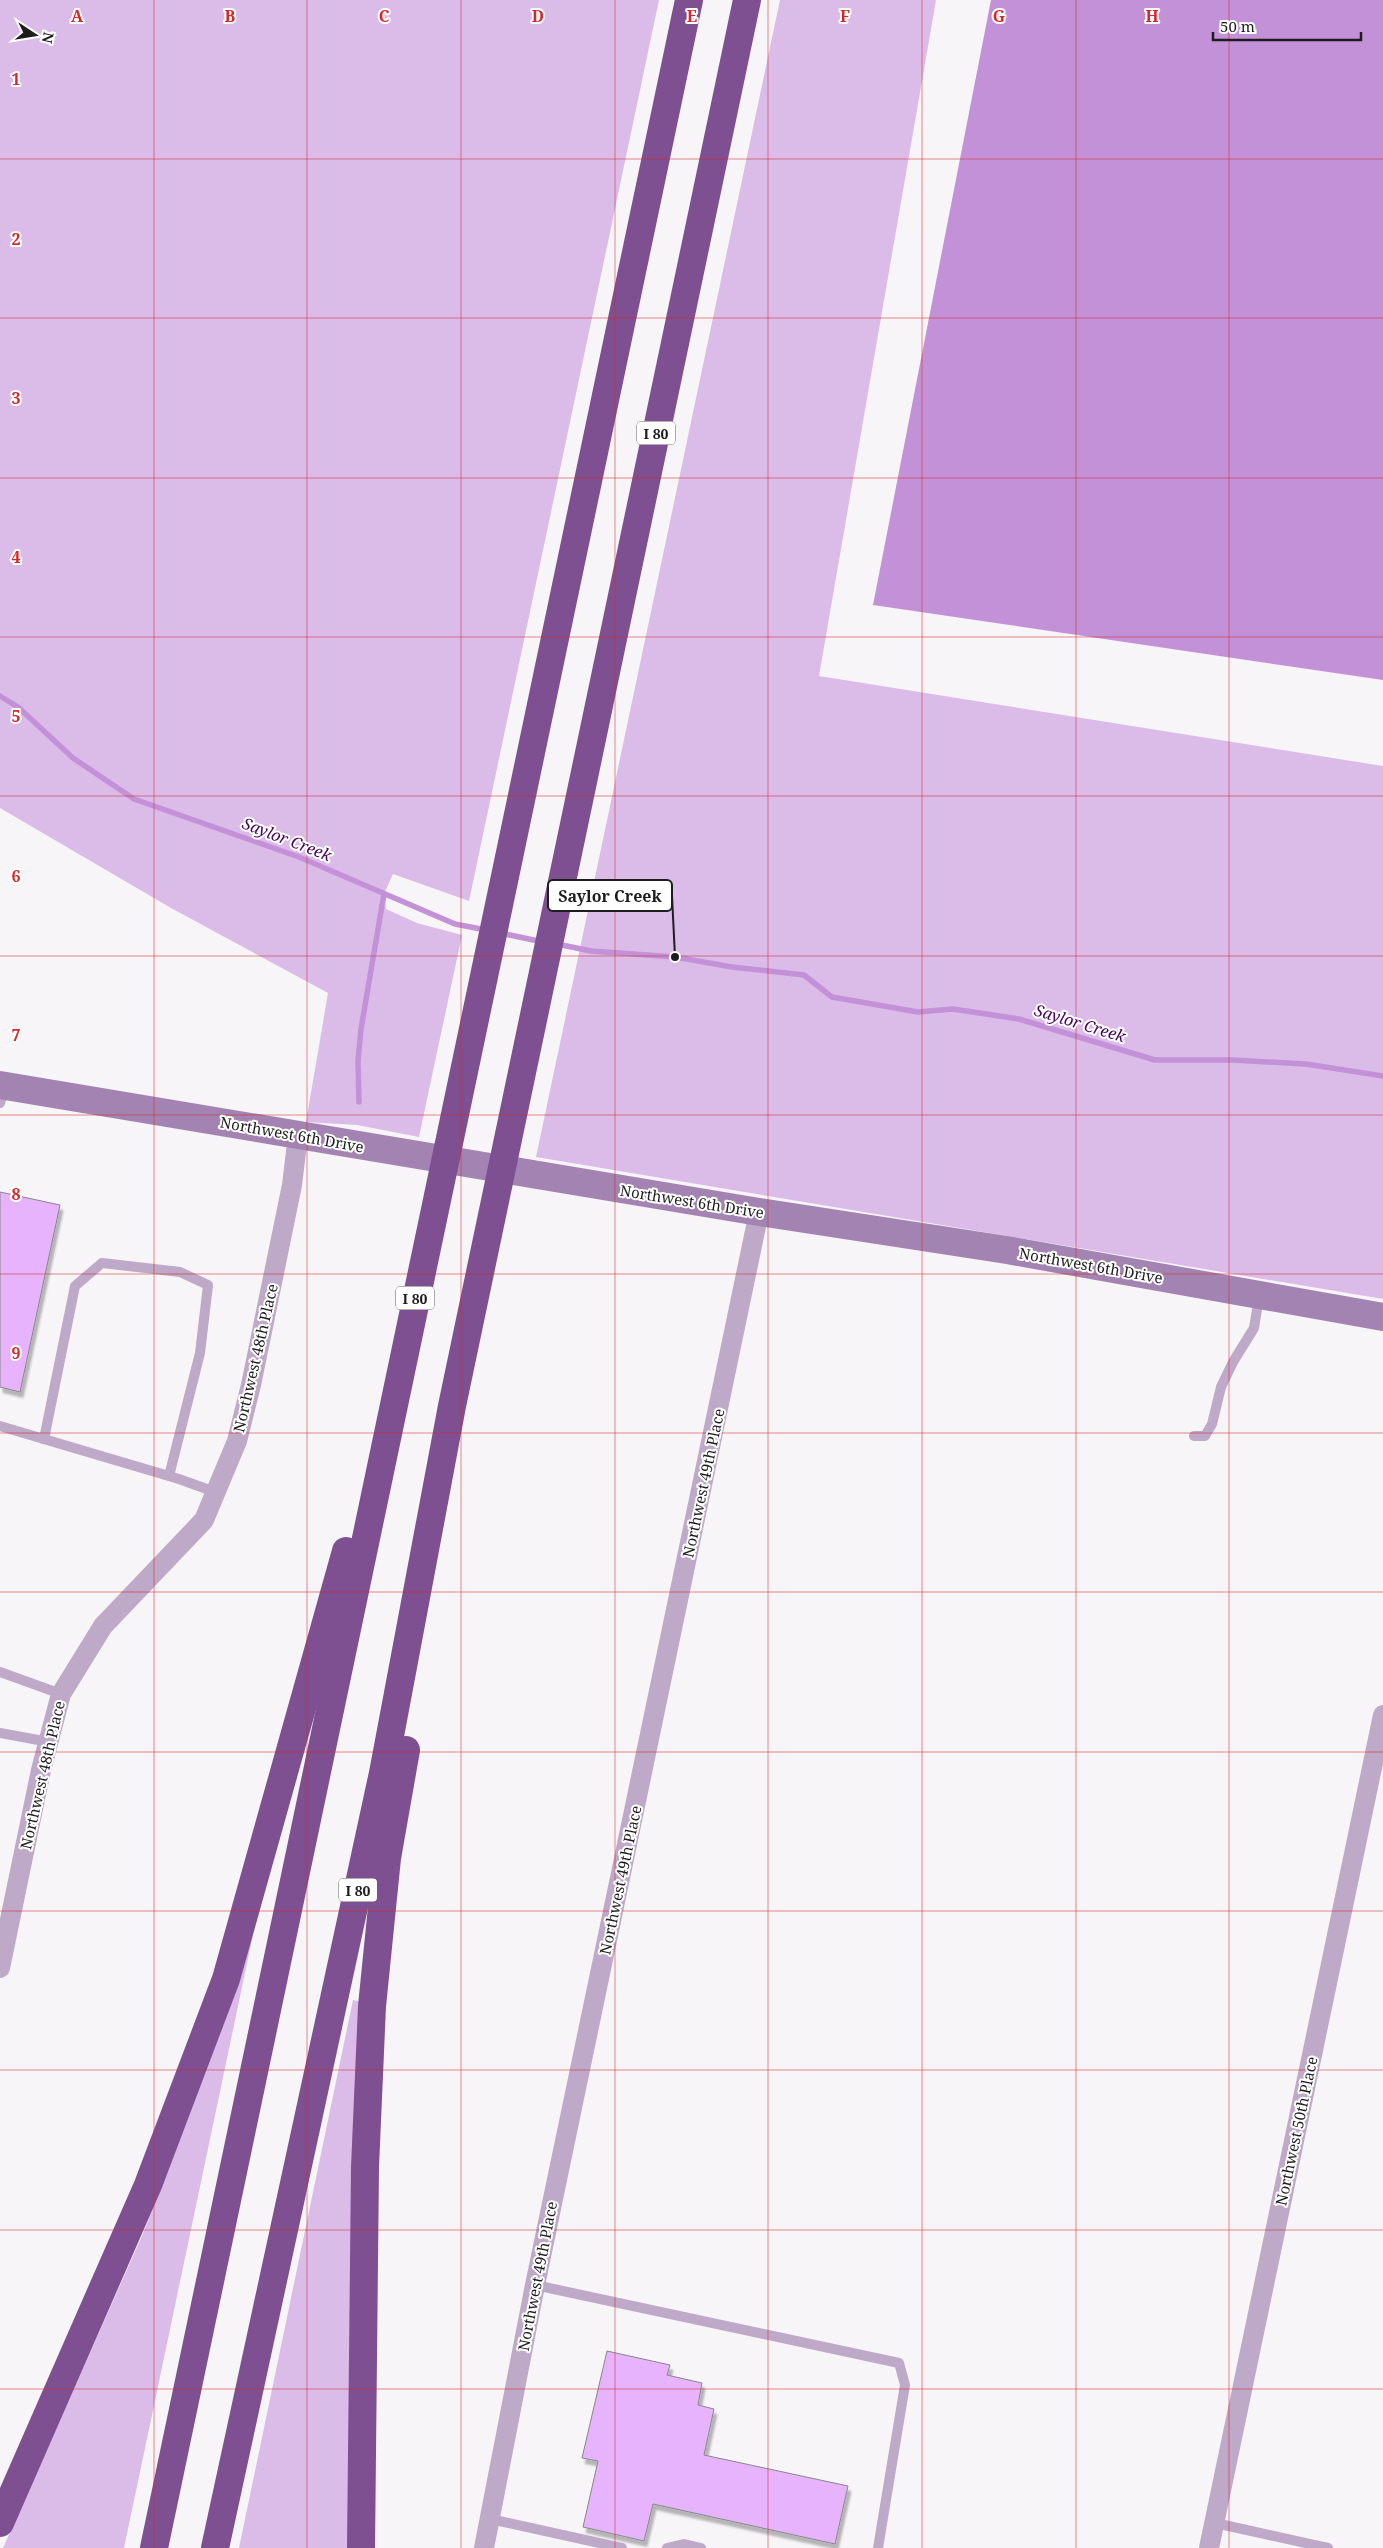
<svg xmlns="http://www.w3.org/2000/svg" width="1383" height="2548" font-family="'Noto Serif',serif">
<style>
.green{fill:#dbbce9}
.water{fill:#c391d8}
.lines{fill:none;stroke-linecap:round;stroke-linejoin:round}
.stream{stroke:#c391d8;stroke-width:5.5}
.building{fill:#e6b3fc;stroke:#888688;filter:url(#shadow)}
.lane{stroke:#bfa9c8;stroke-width:10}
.street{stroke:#bfa9c8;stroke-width:20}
.secondary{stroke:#a383b1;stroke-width:28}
.highway{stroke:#7e4f91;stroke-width:28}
.grid{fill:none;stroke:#d62828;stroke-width:1;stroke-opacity:0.55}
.labels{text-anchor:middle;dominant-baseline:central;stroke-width:4;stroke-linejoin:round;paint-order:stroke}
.shield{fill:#fff;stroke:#616162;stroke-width:1}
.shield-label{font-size:14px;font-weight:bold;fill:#1d1d1e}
.street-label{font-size:15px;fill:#1d1d1e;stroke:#fff}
.water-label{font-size:16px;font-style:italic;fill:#48035d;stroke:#fff}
.grid-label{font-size:16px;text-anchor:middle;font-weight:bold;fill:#d62828;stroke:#fff;stroke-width:4;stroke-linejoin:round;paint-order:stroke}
.leader{fill:none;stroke:#1d1d1e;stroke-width:2}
.callout-dot{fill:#1d1d1e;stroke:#fff;stroke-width:2}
.callout{fill:#fff;stroke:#1d1d1e;stroke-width:2}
.callout-label{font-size:16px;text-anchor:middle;font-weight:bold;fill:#1d1d1e}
</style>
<defs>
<filter id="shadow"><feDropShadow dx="3" dy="5.5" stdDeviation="1" flood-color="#0004"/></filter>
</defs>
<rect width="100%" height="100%" fill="#f7f5f8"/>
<g class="green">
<path d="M 0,0 L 659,0 L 469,901 L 393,874 L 384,894 L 386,909 L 417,923 L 462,935 L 419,1137 L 357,1125 L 306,1122 L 328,993 L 171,908 L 0,808 Z"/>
<path d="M 780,0 L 936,0 L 819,676 L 1383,766 L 1383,1299 L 536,1157 Z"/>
<path d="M 254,1930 L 124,2548 L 3,2548 L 142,2236 L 169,2169 Z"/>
<path d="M 353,2000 L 363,2002 L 349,2548 L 239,2548 Z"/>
</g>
<path class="water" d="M 991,0 L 1383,0 L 1383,680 L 873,605 Z"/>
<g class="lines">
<g class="stream">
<path d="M 0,696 L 18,707 L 73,758 L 134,799 L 299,857 L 455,924 L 486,930"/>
<path d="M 500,933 L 543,942"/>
<path d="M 557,944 L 591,951 L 675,957 L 732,967 L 804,975 L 832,997 L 918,1012 L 953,1009 L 1019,1019 L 1155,1060 L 1233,1060 L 1306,1064 L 1383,1076"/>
<path d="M 359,1102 L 358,1061 L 361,1029 L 384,894"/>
</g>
</g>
<g class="building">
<path d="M 0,1192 L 60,1205 L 20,1392 L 0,1387 Z"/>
<path d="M 607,2351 L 670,2365 L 667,2375 L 702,2383 L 698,2405 L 714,2409 L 704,2455 L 848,2486 L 835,2544 L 653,2504 L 644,2541 L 583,2527 L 598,2461 L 582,2458 Z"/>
</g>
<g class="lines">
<g class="lane">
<path d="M 0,1103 L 5,1086"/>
<path d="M 0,1426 L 179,1479 L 215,1492"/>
<path d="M 1194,1436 L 1205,1436 L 1212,1424 L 1221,1387 L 1233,1362 L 1254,1328 L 1259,1297"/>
<path d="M 44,1439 L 75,1286 L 102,1263 L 180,1272 L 208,1285 L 200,1353 L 169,1476"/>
<path d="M 0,1672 L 61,1694"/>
<path d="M 0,1733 L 49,1742"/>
<path d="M 535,2285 L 899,2363 L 905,2385 L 878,2548"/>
<path d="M 490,2519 L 622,2548"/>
<path d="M 1215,2523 L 1328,2548"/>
<path d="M 667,2548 L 684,2544 L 701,2548"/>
</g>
<g class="street">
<path d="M 0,1968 L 41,1770 L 61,1694 L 103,1626 L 204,1520 L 237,1441 L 251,1385 L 292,1185 L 298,1135"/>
<path d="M 484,2548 L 535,2285 L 759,1212"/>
<path d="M 1209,2548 L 1383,1715"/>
</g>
<path class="secondary" d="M 0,1085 L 759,1212 L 1007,1250 L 1383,1317"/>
<g class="highway">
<path d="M 0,2523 L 148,2185 L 226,1979 L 346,1551"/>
<path d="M 154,2548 L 689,0"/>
<path d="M 215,2548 L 383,1773 L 452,1406 L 747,0"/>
<path d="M 361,2548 L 365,2167 L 372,2006 L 387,1858 L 406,1750"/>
</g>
</g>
<path class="grid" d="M 154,0 L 154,2548M 307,0 L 307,2548M 461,0 L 461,2548M 615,0 L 615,2548M 768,0 L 768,2548M 922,0 L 922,2548M 1076,0 L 1076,2548M 1229,0 L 1229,2548M 0,159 L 1383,159M 0,318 L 1383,318M 0,478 L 1383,478M 0,637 L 1383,637M 0,796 L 1383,796M 0,956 L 1383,956M 0,1115 L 1383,1115M 0,1274 L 1383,1274M 0,1433 L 1383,1433M 0,1592 L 1383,1592M 0,1752 L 1383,1752M 0,1911 L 1383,1911M 0,2070 L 1383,2070M 0,2230 L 1383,2230M 0,2389 L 1383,2389"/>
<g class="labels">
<g class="shield">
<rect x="637" y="421.5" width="38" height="23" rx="4"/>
<rect x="396" y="1286.5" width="38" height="23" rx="4"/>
<rect x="339" y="1878.5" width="38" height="23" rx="4"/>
</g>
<g class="shield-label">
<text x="656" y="433">I 80</text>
<text x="415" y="1298">I 80</text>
<text x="358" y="1890">I 80</text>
</g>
<g class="street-label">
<text transform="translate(292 1134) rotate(10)">Northwest 6th Drive</text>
<text transform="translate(692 1201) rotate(9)">Northwest 6th Drive</text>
<text transform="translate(1091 1265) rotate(10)">Northwest 6th Drive</text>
<text transform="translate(255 1358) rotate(-77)">Northwest 48th Place</text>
<text transform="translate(703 1483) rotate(-78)">Northwest 49th Place</text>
<text transform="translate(42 1775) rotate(-77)">Northwest 48th Place</text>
<text transform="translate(620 1880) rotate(-78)">Northwest 49th Place</text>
<text transform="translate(1296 2131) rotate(-78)">Northwest 50th Place</text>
<text transform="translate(537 2276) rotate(-79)">Northwest 49th Place</text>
</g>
<g class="water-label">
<text transform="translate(287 839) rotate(21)">Saylor Creek</text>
<text transform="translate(1080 1023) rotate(17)">Saylor Creek</text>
</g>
</g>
<g class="grid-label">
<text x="77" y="22">A</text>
<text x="230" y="22">B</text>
<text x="384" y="22">C</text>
<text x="538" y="22">D</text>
<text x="692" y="22">E</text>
<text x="845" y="22">F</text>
<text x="999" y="22">G</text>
<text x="1152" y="22">H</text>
<text x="16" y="85">1</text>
<text x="16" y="245">2</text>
<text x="16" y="404">3</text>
<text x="16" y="563">4</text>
<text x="16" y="722">5</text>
<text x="16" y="882">6</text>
<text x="16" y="1041">7</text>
<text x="16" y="1200">8</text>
<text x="16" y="1359">9</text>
</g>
<path class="leader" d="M675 957L672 896"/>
<circle class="callout-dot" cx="675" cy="957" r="5"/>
<rect class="callout" x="548" y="880" width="124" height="31" rx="5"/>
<g class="callout-label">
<text x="610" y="902">Saylor Creek</text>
</g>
<g transform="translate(35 35) rotate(102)" stroke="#ffffff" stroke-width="4" paint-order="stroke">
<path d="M0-4L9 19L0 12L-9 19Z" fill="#1d1d1e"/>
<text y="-8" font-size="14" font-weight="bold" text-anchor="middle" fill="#1d1d1e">N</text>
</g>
<path d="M1213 32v8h148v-8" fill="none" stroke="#1d1d1e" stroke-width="2.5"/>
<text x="1220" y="32" font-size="15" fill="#1d1d1e" stroke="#ffffff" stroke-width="4" paint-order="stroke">50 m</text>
</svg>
